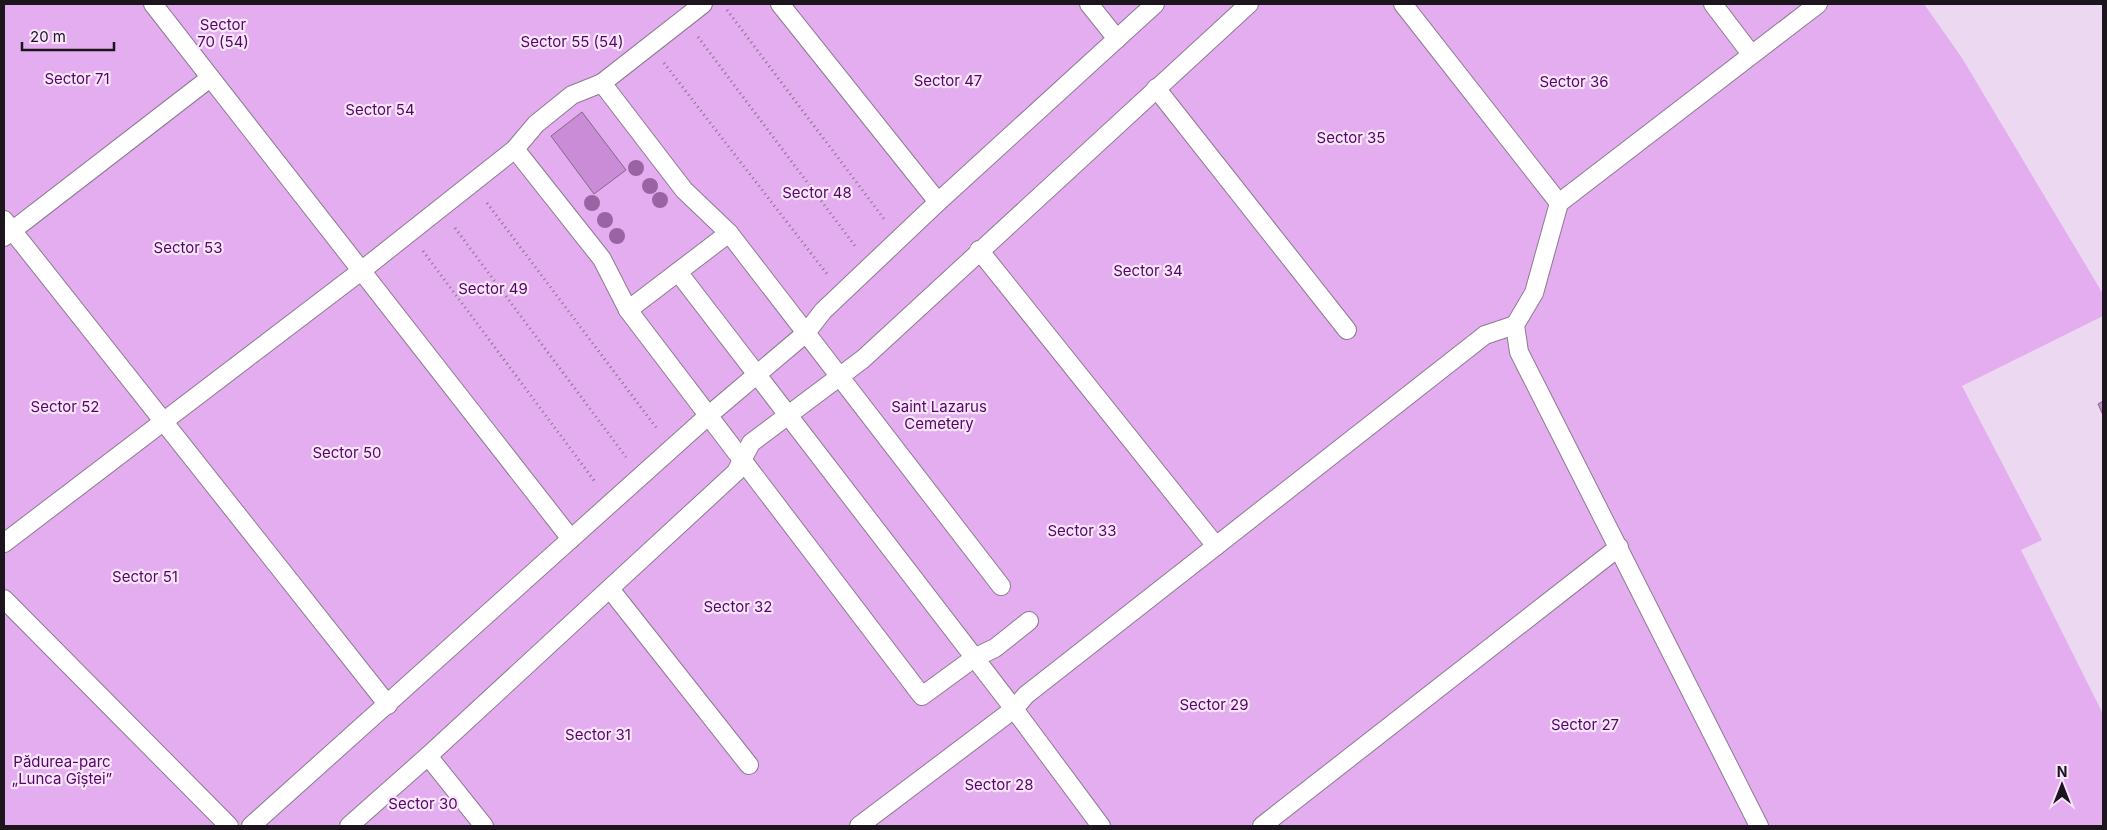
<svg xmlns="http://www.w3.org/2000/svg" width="2107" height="830" font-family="Inter,sans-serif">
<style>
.green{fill:#e3adef}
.building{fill:#ca8cd7;stroke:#7e6c82}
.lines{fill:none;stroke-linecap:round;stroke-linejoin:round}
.lane-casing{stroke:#8d7b91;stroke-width:20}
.path{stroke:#837586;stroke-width:3;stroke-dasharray:1 4;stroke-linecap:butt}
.lane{stroke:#fff;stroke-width:18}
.tree{fill:#9a63a4}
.labels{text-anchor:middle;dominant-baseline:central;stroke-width:4.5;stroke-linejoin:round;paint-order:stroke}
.park-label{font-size:15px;fill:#560465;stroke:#f9e5fd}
</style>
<rect width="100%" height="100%" fill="#ecd8f0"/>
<path class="green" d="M 4,4 L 1924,4 L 1962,58 L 2103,294 L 2103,316 L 1962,386 L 2042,540 L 2021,550 L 2103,714 L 2103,826 L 4,826 Z"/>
<g class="building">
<path d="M 582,112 L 626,170 L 594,194 L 551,136 Z"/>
<path d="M 2103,401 L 2103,415 L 2098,404 Z"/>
</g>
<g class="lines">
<g class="lane-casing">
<g id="lane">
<path d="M 153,4 L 571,539"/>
<path d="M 780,4 L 938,202"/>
<path d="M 1089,4 L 1117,39"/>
<path d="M 1403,4 L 1559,203"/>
<path d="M 1713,4 L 1751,54"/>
<path d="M 602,83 L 684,190 L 729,233 L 1001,586"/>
<path d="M 1156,88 L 1347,330"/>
<path d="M 515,149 L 602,259 L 628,310 L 922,696 L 974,658 L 995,648 L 1029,621"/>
<path d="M 4,220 L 388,705"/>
<path d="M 4,237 L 210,78"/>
<path d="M 979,250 L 1216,546"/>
<path d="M 678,272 L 1014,709 L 1101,826"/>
<path d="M 628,310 L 729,233"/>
<path d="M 4,543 L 361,271 L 515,149 L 536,124 L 572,95 L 602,83 L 703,4"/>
<path d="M 610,589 L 749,765"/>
<path d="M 4,599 L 229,826"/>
<path d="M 428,756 L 484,826"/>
<path d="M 251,826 L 709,415 L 806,333 L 823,311 L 938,202 L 1155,4"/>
<path d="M 349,826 L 428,756 L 736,472 L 751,443 L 863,359 L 1249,4"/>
<path d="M 859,826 L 1014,709 L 1026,695 L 1485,335 L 1515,325"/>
<path d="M 1262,826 L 1619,547"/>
<path d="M 1759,826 L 1519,352 L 1515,325 L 1534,293 L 1559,203 L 1818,4"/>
</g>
</g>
<g class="path">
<path d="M 727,10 L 884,219"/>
<path d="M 698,37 L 855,246"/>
<path d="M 664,63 L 827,274"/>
<path d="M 487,203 L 658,430"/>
<path d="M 455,228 L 626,457"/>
<path d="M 423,251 L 596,483"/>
</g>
<use href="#lane" class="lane"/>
</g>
<g class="tree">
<circle cx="636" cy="168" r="8"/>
<circle cx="650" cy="186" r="8"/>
<circle cx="660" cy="200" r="8"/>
<circle cx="592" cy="203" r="8"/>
<circle cx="605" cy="220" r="8"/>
<circle cx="617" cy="236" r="8"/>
</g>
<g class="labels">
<g class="park-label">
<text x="223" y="24">Sector<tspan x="223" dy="17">70 (54)</tspan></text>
<text x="572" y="41">Sector 55 (54)</text>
<text x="77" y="78">Sector 71</text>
<text x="948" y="80">Sector 47</text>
<text x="1574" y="81">Sector 36</text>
<text x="380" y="109">Sector 54</text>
<text x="1351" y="137">Sector 35</text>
<text x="817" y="192">Sector 48</text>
<text x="188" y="247">Sector 53</text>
<text x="1148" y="270">Sector 34</text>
<text x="493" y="288">Sector 49</text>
<text x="65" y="406">Sector 52</text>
<text x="939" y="406">Saint Lazarus<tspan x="939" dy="17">Cemetery</tspan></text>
<text x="347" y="452">Sector 50</text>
<text x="1082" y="530">Sector 33</text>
<text x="145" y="576">Sector 51</text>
<text x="738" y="606">Sector 32</text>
<text x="1214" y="704">Sector 29</text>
<text x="1585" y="724">Sector 27</text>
<text x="598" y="734">Sector 31</text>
<text x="62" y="761">Pădurea-parc<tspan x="62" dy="17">„Lunca Gîștei”</tspan></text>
<text x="999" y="784">Sector 28</text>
<text x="423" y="803">Sector 30</text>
</g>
</g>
<rect width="2107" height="830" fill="none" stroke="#1c151e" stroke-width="10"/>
<g transform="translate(2062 785)" stroke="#f9e5fd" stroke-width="4" paint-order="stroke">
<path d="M0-4L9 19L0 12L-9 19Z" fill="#1c151e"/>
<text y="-8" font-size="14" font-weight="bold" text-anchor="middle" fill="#1c151e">N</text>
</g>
<path d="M22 42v8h92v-8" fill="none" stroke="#1c151e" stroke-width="2.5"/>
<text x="30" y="42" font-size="15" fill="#1c151e" stroke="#f9e5fd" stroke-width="4" paint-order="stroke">20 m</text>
</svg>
